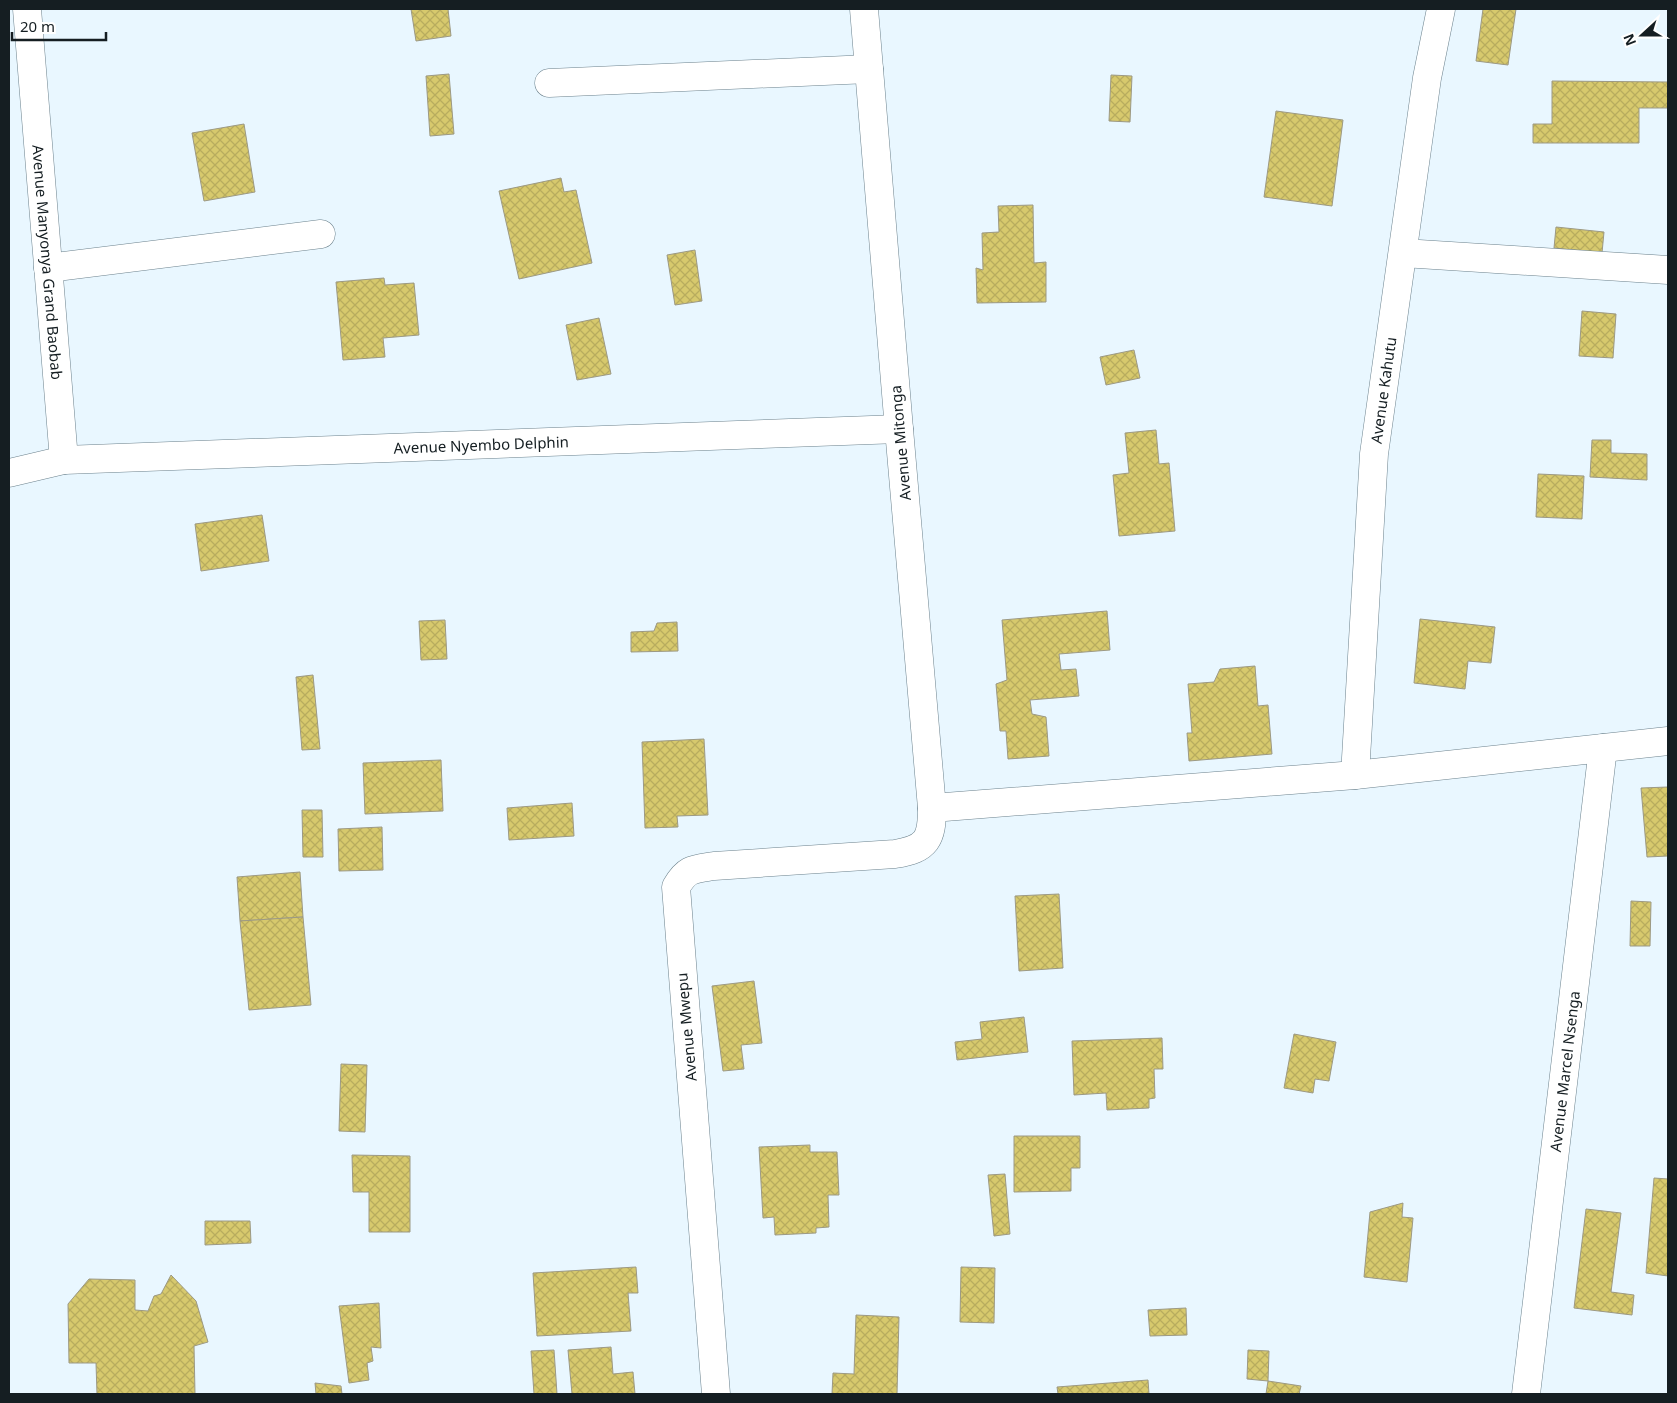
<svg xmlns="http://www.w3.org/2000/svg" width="1677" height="1403" font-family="'Noto Sans',sans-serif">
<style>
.building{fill:url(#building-cross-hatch);stroke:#9c9984}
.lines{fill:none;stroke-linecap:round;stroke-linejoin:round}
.minor-casing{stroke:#6c828d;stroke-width:29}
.minor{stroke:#fff;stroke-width:28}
.labels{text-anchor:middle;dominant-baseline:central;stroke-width:4;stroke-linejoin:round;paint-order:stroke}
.street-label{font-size:15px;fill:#151e22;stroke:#fff}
</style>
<defs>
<pattern id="building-cross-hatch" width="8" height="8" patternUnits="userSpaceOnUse" patternTransform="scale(1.25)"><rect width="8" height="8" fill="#d7c96d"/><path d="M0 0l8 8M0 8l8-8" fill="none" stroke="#b8ac5e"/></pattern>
</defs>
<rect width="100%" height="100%" fill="#e9f7ff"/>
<g class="building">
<path d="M 411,9 L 448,9 L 451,36 L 416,41 Z"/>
<path d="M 1483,9 L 1516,9 L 1508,65 L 1476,61 Z"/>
<path d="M 449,74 L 454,134 L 430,136 L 426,76 Z"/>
<path d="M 1111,75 L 1132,76 L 1130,122 L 1109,121 Z"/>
<path d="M 1552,81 L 1668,82 L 1668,108 L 1639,108 L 1639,143 L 1533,143 L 1533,124 L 1552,124 Z"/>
<path d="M 1276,111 L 1343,120 L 1332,206 L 1264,197 Z"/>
<path d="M 244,124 L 255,192 L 204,201 L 192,133 Z"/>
<path d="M 561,178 L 564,192 L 576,190 L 592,263 L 519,279 L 499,191 Z"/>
<path d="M 1033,205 L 1034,263 L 1046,262 L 1046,302 L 977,303 L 976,268 L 983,270 L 982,233 L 999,232 L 998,206 Z"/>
<path d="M 1556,227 L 1604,232 L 1602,253 L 1554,248 Z"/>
<path d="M 695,250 L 702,301 L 675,305 L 667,255 Z"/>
<path d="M 384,278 L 385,285 L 414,283 L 419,335 L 383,338 L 385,357 L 343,360 L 336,282 Z"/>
<path d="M 1582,311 L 1616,314 L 1613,358 L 1579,356 Z"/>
<path d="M 599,318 L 611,374 L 577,380 L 566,325 Z"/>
<path d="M 1134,350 L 1140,378 L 1106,385 L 1100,357 Z"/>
<path d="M 1156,430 L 1159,464 L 1169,463 L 1175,531 L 1119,536 L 1113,475 L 1129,473 L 1125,433 Z"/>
<path d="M 1592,440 L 1611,440 L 1611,453 L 1647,454 L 1647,480 L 1590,477 Z"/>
<path d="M 1538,474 L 1584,476 L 1582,519 L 1536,517 Z"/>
<path d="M 262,515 L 269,561 L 201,571 L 195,524 Z"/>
<path d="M 1107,611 L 1110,650 L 1059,654 L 1061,670 L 1076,669 L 1079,696 L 1030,700 L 1032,714 L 1046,717 L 1049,756 L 1008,759 L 1006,731 L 1000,731 L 996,684 L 1007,680 L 1002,620 Z"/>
<path d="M 1420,619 L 1495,627 L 1491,663 L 1468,661 L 1465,689 L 1414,683 Z"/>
<path d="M 445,620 L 447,659 L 421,660 L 419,621 Z"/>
<path d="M 677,622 L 678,651 L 631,652 L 631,632 L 654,631 L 657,623 Z"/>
<path d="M 1255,666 L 1258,706 L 1268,705 L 1272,754 L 1189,761 L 1187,733 L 1192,733 L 1188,684 L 1214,682 L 1220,669 Z"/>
<path d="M 313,675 L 320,749 L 302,750 L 296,677 Z"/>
<path d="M 704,739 L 708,815 L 677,816 L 678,827 L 645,828 L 642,742 Z"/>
<path d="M 441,760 L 443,811 L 365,814 L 363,763 Z"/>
<path d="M 1668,787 L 1668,856 L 1647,857 L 1641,788 Z"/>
<path d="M 572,803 L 574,836 L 509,840 L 507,808 Z"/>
<path d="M 302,810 L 322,810 L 323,857 L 303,857 Z"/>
<path d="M 382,827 L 383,870 L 339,871 L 338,829 Z"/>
<path d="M 300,872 L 303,917 L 240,921 L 237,877 Z"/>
<path d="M 1059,894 L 1063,968 L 1019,971 L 1015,896 Z"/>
<path d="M 1631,901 L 1651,902 L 1650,946 L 1630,946 Z"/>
<path d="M 303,917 L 311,1005 L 249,1010 L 240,921 Z"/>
<path d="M 754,981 L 762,1043 L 741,1045 L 744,1069 L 723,1071 L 712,986 Z"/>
<path d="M 1024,1017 L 1028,1052 L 957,1060 L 955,1042 L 982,1039 L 980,1022 Z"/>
<path d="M 1294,1034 L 1336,1042 L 1329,1081 L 1315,1079 L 1313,1093 L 1284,1088 Z"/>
<path d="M 1162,1038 L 1163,1069 L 1154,1069 L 1155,1098 L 1149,1099 L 1149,1108 L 1107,1110 L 1106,1093 L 1074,1095 L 1072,1041 Z"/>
<path d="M 341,1064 L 367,1065 L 365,1132 L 339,1131 Z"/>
<path d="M 1014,1136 L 1080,1136 L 1080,1168 L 1071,1168 L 1071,1191 L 1014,1192 Z"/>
<path d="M 810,1145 L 810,1152 L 837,1152 L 839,1195 L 828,1195 L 829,1227 L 816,1228 L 816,1233 L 775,1235 L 774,1217 L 763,1218 L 759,1147 Z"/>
<path d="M 352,1155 L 410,1156 L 410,1232 L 369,1232 L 369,1192 L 353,1192 Z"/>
<path d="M 1005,1174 L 1010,1234 L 994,1236 L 988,1175 Z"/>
<path d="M 1654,1178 L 1668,1179 L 1668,1276 L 1646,1273 Z"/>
<path d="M 1403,1203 L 1402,1217 L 1413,1218 L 1407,1282 L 1364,1277 L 1370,1212 Z"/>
<path d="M 1586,1209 L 1621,1213 L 1611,1292 L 1634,1295 L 1632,1315 L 1574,1308 Z"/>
<path d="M 205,1221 L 250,1221 L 251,1243 L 205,1245 Z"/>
<path d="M 636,1267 L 638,1293 L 628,1293 L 631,1331 L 537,1336 L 533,1273 Z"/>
<path d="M 961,1267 L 995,1268 L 994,1323 L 960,1322 Z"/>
<path d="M 171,1275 L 196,1301 L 208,1342 L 194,1346 L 195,1394 L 97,1394 L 96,1363 L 69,1363 L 68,1304 L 89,1279 L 135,1280 L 135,1310 L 148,1311 L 154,1296 L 161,1294 Z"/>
<path d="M 379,1303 L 381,1348 L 371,1347 L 373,1361 L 367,1363 L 369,1380 L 349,1383 L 339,1306 Z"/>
<path d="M 1186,1308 L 1187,1335 L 1150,1336 L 1148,1310 Z"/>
<path d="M 856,1315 L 899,1317 L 897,1394 L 832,1394 L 833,1373 L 854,1374 Z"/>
<path d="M 611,1347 L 613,1374 L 633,1372 L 635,1394 L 572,1394 L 568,1350 Z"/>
<path d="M 554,1350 L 557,1394 L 534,1394 L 531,1351 Z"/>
<path d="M 1248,1350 L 1269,1351 L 1268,1381 L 1247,1379 Z"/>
<path d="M 1148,1380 L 1149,1394 L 1058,1394 L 1057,1387 Z"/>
<path d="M 1268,1381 L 1301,1386 L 1299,1394 L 1266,1394 Z"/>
<path d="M 315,1383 L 341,1386 L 342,1394 L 316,1394 Z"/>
</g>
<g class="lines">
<g class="minor-casing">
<g id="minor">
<path id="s1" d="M 27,9 L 64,460"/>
<path d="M 549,83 L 869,69"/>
<path d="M 1403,253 L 1668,270"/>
<path d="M 48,268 L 321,234"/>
<path id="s2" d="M 9,473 L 64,460 L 899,429"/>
<path id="s3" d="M 1355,775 L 1374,454 L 1427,78 L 1441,9"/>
<path d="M 932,808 L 1355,775 L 1668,741"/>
<path d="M 716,1394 L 676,887 C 687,868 694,869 714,866 L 895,854 C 927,849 932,839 932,808 L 899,429 L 864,9"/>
<path id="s4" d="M 1526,1394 L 1603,748"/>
</g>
</g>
<use href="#minor" class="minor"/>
</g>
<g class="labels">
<g class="street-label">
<text stroke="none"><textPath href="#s1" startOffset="254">Avenue Manyonya Grand Baobab</textPath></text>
<text stroke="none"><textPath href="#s3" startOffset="386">Avenue Kahutu</textPath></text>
<text transform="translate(900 443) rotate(-95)">Avenue Mitonga</text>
<text stroke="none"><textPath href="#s2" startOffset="474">Avenue Nyembo Delphin</textPath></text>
<text transform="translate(686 1027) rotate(-95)">Avenue Mwepu</text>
<text stroke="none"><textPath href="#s4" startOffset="325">Avenue Marcel Nsenga</textPath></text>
</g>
</g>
<rect width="1677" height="1403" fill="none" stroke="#151e22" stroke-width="20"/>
<g transform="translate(1642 35) rotate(249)" stroke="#ffffff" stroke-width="4" paint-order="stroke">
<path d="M0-4L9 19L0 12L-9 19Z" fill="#151e22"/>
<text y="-8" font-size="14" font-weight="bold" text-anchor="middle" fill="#151e22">N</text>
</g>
<path d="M12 32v8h94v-8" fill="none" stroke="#151e22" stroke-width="2.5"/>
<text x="20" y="32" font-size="15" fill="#151e22" stroke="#ffffff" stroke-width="4" paint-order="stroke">20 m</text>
</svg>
